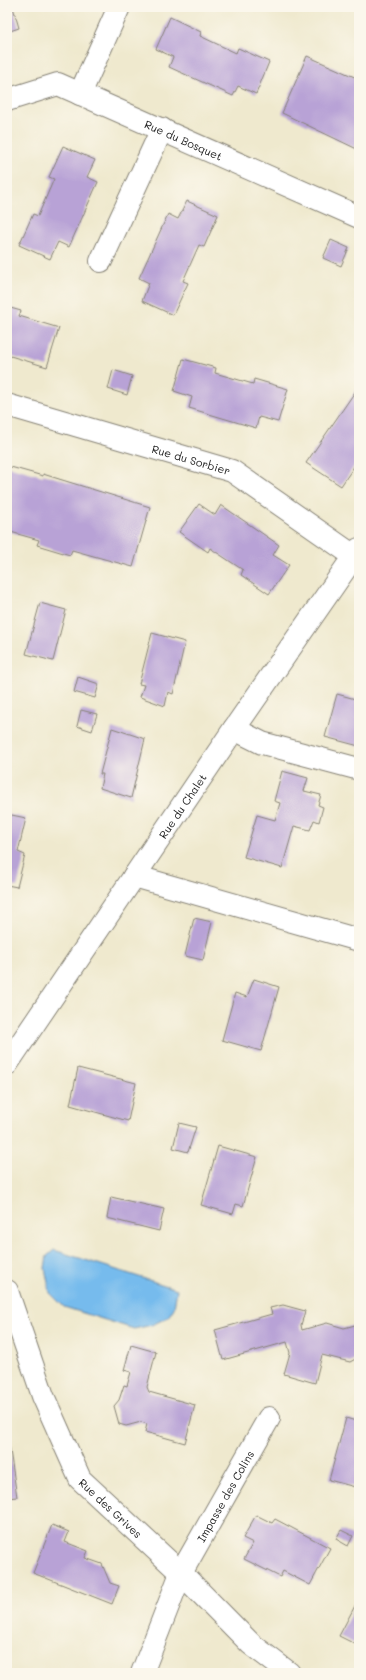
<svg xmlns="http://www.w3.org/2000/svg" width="366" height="1680" font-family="Mali,sans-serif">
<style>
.water{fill:#76bbed;stroke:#496c84}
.building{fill:#b8a2d6}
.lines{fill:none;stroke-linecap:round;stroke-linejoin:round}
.minor-casing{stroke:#868275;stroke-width:24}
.minor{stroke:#fff;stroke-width:22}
.labels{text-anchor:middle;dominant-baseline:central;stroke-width:4;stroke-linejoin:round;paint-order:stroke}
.street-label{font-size:11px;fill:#1c1c1c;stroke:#fbf7ec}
</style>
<rect width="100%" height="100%" fill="#fbf7ec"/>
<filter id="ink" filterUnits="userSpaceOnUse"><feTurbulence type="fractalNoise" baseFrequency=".025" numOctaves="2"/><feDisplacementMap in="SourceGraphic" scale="8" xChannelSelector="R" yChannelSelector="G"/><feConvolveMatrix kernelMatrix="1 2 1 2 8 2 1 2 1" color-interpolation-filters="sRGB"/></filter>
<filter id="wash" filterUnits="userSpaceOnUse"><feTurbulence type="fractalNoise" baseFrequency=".012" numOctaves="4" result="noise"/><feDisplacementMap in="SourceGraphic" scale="16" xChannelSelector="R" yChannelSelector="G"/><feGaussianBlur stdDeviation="0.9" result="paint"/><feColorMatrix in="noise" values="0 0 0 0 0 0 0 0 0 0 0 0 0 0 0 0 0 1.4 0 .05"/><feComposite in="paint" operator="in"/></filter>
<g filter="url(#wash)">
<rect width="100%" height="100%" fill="#efe9ce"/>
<path class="water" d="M 54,1250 L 177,1289 L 174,1308 L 168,1317 L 152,1325 L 134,1329 L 64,1307 L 50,1293 L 45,1268 L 47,1256 Z"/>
<g id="blocks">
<g class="building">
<path d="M 7,7 L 13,7 L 19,28 L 7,32 Z"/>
<path d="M 170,17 L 201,32 L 200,36 L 236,53 L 238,48 L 269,62 L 256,94 L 238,86 L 233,96 L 169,67 L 173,57 L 156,49 Z"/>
<path d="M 307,56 L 359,79 L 359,150 L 282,113 Z"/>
<path d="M 63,146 L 95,160 L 87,177 L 98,182 L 69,247 L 58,242 L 50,259 L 19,245 L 33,214 L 38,216 L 54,179 L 49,177 Z"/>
<path d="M 187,201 L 218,215 L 204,247 L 199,245 L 183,281 L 188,283 L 173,315 L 142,301 L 149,283 L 139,278 L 168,214 L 178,219 Z"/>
<path d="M 331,240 L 349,248 L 341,266 L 323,258 Z"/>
<path d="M 7,307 L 21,311 L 19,316 L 59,328 L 47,367 L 7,355 Z"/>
<path d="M 183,359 L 216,368 L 215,373 L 253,384 L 254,379 L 288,389 L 278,422 L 259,417 L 256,428 L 189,408 L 192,397 L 174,391 Z"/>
<path d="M 113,370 L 132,376 L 127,395 L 108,389 Z"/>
<path d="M 359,386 L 359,459 L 341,486 L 306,463 Z"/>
<path d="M 7,466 L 43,476 L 43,474 L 59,479 L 150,507 L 133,567 L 72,550 L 70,555 L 37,545 L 39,540 L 7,531 Z"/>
<path d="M 199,504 L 215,515 L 221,505 L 279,545 L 273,555 L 289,565 L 269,594 L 241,575 L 243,570 L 210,548 L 208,552 L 179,532 Z"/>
<path d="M 40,603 L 66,610 L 53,661 L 26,654 Z"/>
<path d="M 152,633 L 185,642 L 173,694 L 168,692 L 165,706 L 140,697 L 144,685 L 139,684 Z"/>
<path d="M 78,677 L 99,684 L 95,698 L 74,692 Z"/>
<path d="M 337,694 L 359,700 L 359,746 L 325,737 Z"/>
<path d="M 81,710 L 97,714 L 92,731 L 77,726 Z"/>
<path d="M 112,728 L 145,739 L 131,798 L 100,788 L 103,774 L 100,774 Z"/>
<path d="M 282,771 L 308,778 L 304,791 L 321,795 L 318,805 L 323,807 L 319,822 L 314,820 L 310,830 L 294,826 L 282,868 L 244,857 L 257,815 L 275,820 L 280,803 L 274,801 Z"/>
<path d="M 7,814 L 26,818 L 18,852 L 25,855 L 17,887 L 7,885 Z"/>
<path d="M 194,918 L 212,922 L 203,960 L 185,956 Z"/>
<path d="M 254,979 L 279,987 L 261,1051 L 222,1040 L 235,993 L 247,997 Z"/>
<path d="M 78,1068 L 136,1083 L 128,1121 L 70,1105 Z"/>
<path d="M 179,1123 L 196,1127 L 188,1152 L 173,1148 Z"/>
<path d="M 218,1146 L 257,1157 L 243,1206 L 236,1204 L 233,1214 L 201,1205 Z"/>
<path d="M 111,1197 L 164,1209 L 159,1231 L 107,1218 Z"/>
<path d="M 283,1305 L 305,1311 L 301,1325 L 302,1330 L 327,1323 L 344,1328 L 355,1325 L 359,1314 L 359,1357 L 350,1362 L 322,1355 L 315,1383 L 284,1374 L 290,1353 L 287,1342 L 223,1360 L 215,1330 L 272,1314 L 270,1308 Z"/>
<path d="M 131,1345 L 156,1352 L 147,1387 L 149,1392 L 195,1405 L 185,1443 L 145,1432 L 147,1424 L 141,1422 L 126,1426 L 119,1424 L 114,1406 L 119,1400 L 124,1385 L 127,1386 L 131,1372 L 124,1370 Z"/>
<path d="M 346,1418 L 359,1422 L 359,1488 L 329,1480 Z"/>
<path d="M 7,1430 L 17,1497 L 7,1498 Z"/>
<path d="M 256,1515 L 272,1523 L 275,1519 L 330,1548 L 310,1585 L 283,1571 L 280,1577 L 244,1559 L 253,1543 L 243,1538 Z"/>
<path d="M 52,1525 L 69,1532 L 65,1542 L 88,1551 L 85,1558 L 102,1564 L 110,1583 L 119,1586 L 112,1604 L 33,1573 Z"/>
<path d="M 341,1530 L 353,1536 L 348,1546 L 336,1539 Z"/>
<path d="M 357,1602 L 359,1602 L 359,1646 L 339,1636 Z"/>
</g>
</g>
</g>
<g filter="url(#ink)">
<use href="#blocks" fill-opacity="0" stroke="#868275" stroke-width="1"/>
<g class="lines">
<g class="minor-casing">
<g id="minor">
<path d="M 80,94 L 119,7"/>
<path id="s1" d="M 7,100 L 58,84 L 359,217"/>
<path d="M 101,261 L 162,129"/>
<path id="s2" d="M 7,405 L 232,471 L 354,556"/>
<path d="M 234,729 L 262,743 L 359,769"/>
<path d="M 134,876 L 359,940"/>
<path id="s3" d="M 7,1064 L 234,729 L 359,549"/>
<path id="s4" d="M 7,1291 L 43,1396 L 80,1479 L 181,1573 L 251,1644 L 289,1673"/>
<path id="s5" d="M 142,1673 L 181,1573 L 269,1418"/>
</g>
</g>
<use href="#minor" class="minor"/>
</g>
</g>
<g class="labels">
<g class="street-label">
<text stroke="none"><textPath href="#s1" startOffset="191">Rue du Bosquet</textPath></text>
<text stroke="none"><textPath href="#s2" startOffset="192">Rue du Sorbier</textPath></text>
<text stroke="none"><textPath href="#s3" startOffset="312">Rue du Chalet</textPath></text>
<text stroke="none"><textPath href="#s5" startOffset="196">Impasse des Colins</textPath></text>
<text stroke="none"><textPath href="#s4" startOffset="244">Rue des Grives</textPath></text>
</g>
</g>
<rect width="366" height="1680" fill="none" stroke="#fbf7ec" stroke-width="24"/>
</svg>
